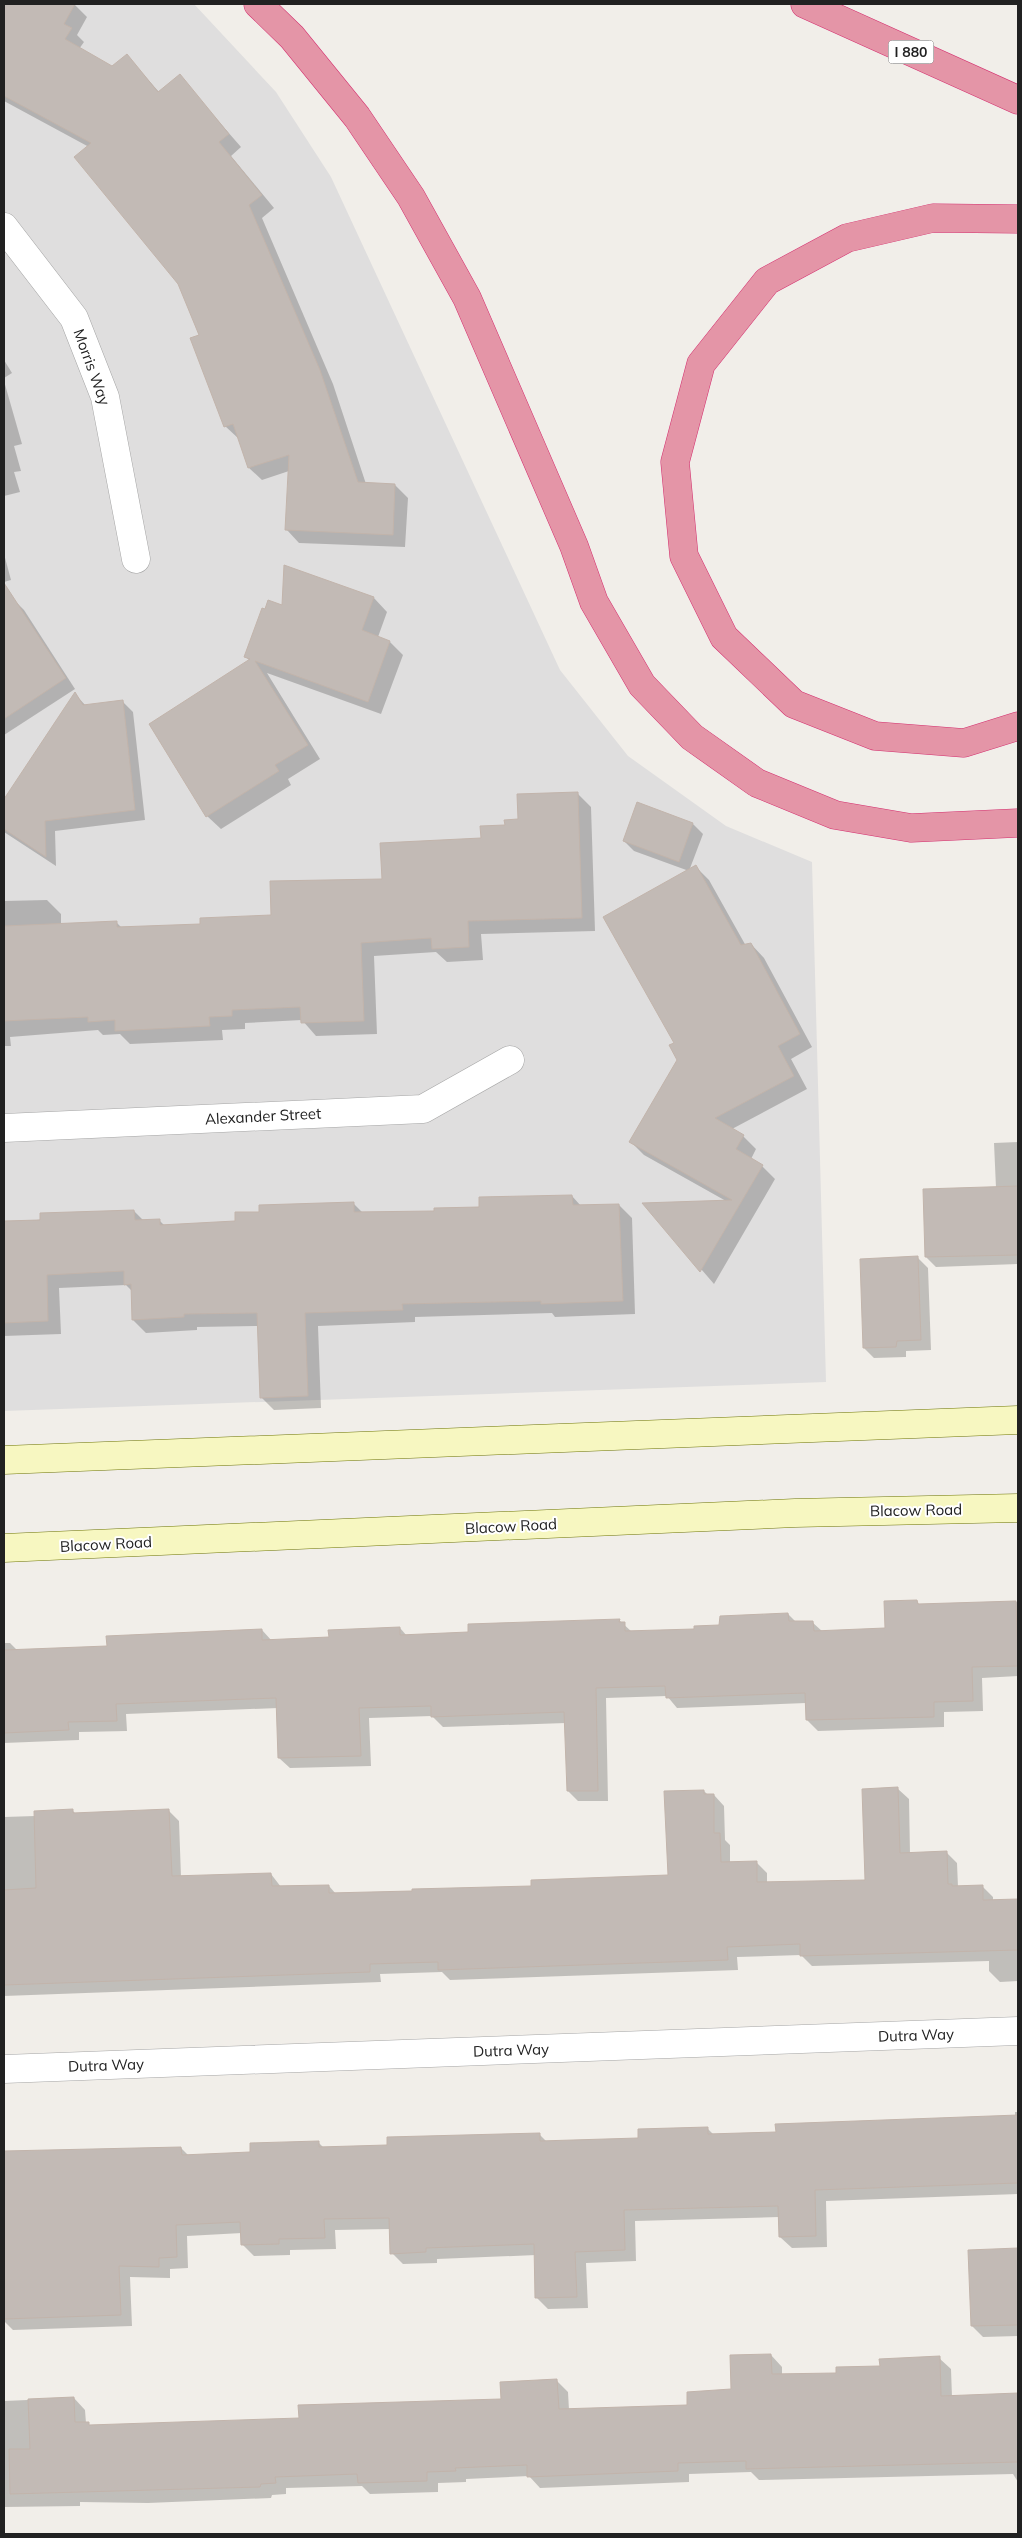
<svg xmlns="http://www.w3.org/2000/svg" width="1022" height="2538" font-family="Mulish,sans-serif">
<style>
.residential{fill:#dfdede}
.shadow{fill:#0003}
.building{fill:#c2bab5;stroke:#c2b4ab}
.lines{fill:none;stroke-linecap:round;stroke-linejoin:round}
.minor-casing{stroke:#a5a5a5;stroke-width:29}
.secondary-casing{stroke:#6f760a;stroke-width:29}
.motorway-casing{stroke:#d43170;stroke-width:29}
.minor{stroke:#fff;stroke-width:28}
.secondary{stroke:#f7f7c1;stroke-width:28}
.motorway{stroke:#e495a7;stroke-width:28}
.labels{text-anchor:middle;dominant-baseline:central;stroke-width:4;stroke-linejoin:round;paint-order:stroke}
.shield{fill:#fff;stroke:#646464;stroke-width:1}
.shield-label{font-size:14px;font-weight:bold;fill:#212121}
.street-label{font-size:15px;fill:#212121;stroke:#fff}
</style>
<rect width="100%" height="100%" fill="#f1eee9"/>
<path class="residential" d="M 4,4 L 194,4 L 276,92 L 331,177 L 560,670 L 628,756 L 726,826 L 812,862 L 826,1382 L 4,1411 Z"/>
<g class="shadow">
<path d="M 4,4 L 74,4 L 87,17 L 77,35 L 84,42 L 79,49 L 112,68 L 127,56 L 159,92 L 179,76 L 241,147 L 231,156 L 274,208 L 262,218 L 333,384 L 366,484 L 395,485 L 408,498 L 405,547 L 299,543 L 287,530 L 289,471 L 262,480 L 249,468 L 239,439 L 225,426 L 201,335 L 179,284 L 89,147 L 4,101 Z"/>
<path d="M 4,360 L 12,373 L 4,378 Z"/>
<path d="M 4,381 L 22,444 L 14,446 L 21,471 L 14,472 L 20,492 L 4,496 Z"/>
<path d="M 4,554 L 11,580 L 4,582 Z"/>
<path d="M 285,567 L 374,598 L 387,612 L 378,637 L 390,642 L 403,655 L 381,714 L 267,673 L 320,759 L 288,779 L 291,785 L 221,829 L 207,816 L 250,661 L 245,656 L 283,607 Z"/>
<path d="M 14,600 L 24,610 L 75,689 L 4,735 L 4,606 Z"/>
<path d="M 75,694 L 86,706 L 123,702 L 133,712 L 145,820 L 55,831 L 56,866 L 4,832 L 4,801 Z"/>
<path d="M 577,793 L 591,807 L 595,931 L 481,934 L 483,960 L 447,962 L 436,952 L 374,956 L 377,1034 L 316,1036 L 302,1020 L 245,1023 L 245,1029 L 222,1030 L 223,1040 L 130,1044 L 120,1034 L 103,1035 L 98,1030 L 10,1037 L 11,1046 L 4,1046 L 4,901 L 47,900 L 61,914 L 61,926 L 116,922 L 122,928 L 201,925 L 272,917 L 383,880 L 482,839 Z"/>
<path d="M 693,824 L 703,834 L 689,871 L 634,851 L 624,841 Z"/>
<path d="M 696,867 L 709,880 L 746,946 L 751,944 L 764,958 L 812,1047 L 791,1059 L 807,1089 L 732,1129 L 743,1136 L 756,1149 L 751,1159 L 762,1166 L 775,1179 L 714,1284 L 645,1204 L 726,1201 L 644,1155 L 631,1142 L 679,1060 L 675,1043 Z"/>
<path d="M 1018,1142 L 1018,1264 L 936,1267 L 926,1257 L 996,1188 L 994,1143 Z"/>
<path d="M 572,1196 L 581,1206 L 619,1205 L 632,1218 L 635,1314 L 555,1317 L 552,1313 L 415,1317 L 415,1322 L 318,1326 L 321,1408 L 274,1410 L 261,1397 L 258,1326 L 197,1327 L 197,1330 L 146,1333 L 133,1320 L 132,1291 L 126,1285 L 59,1288 L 61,1334 L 4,1336 L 4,1223 L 134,1211 L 144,1221 L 159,1220 L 165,1226 L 236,1223 L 260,1213 L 353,1203 L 363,1213 L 435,1212 Z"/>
<path d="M 918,1258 L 928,1268 L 931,1350 L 906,1351 L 906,1357 L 874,1358 L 864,1348 Z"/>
<path d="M 917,1602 L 920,1605 L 1018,1602 L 1018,1676 L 982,1678 L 983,1711 L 944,1712 L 944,1727 L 818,1731 L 807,1720 L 806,1703 L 677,1708 L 667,1696 L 606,1698 L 608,1801 L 578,1801 L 568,1791 L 566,1723 L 443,1727 L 432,1716 L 369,1718 L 371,1766 L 290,1768 L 279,1758 L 278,1708 L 126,1714 L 127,1731 L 79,1732 L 79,1740 L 4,1743 L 4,1643 L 10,1643 L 17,1650 L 108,1647 L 262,1630 L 272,1641 L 330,1638 L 400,1628 L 407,1636 L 470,1634 L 619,1620 L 632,1632 L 695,1630 L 788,1614 L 796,1622 L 812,1622 L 823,1632 L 886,1629 Z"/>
<path d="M 898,1789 L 909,1799 L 910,1854 L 946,1852 L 957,1863 L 958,1887 L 982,1886 L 993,1897 L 993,1901 L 1018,1900 L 1018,1981 L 1000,1982 L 989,1971 L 989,1961 L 812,1966 L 801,1955 L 737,1957 L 738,1970 L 450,1980 L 442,1972 L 380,1974 L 381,1982 L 4,1996 L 4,1817 L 35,1816 L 72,1810 L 77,1815 L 169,1811 L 179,1821 L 181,1877 L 271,1874 L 281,1887 L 329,1886 L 336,1894 L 533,1887 L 669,1876 L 704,1791 L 708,1795 L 714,1795 L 724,1806 L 725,1840 L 730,1845 L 730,1863 L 756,1862 L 767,1873 L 767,1883 L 866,1881 Z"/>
<path d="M 1015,2112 L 1018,2112 L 1018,2204 L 1018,2194 L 826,2201 L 827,2247 L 792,2248 L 780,2237 L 779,2217 L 635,2221 L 636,2261 L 586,2263 L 588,2308 L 548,2309 L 537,2298 L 536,2255 L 437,2259 L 437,2263 L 403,2264 L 392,2253 L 391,2229 L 335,2230 L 336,2249 L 290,2250 L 290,2255 L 254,2256 L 242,2244 L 242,2233 L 187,2236 L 188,2268 L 170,2269 L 170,2278 L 130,2277 L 132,2326 L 13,2330 L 4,2321 L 4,2152 L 181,2148 L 189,2156 L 251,2154 L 318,2142 L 324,2148 L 388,2146 L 539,2134 L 547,2142 L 639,2140 L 707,2128 L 714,2135 L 777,2133 L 1015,2116 Z"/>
<path d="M 1018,2250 L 1018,2336 L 983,2337 L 972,2326 L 970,2251 Z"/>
<path d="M 771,2355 L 782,2367 L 782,2375 L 837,2374 L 939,2358 L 951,2369 L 952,2397 L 1018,2394 L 1018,2482 L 1013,2474 L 759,2480 L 751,2472 L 689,2474 L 689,2482 L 540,2488 L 529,2476 L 466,2479 L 466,2482 L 438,2483 L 438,2492 L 370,2494 L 362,2486 L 286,2488 L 286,2494 L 272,2495 L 271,2498 L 148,2503 L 80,2502 L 80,2506 L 4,2507 L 4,2401 L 74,2398 L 85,2410 L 86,2423 L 91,2426 L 300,2420 L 502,2400 L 557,2381 L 568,2392 L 569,2410 L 688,2406 L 733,2391 Z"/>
</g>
<g class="building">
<path d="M 4,4 L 75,4 L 64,24 L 72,28 L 65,39 L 112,66 L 127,54 L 158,92 L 180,74 L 229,134 L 219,142 L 262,195 L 249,205 L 320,370 L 358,482 L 395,484 L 393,535 L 285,530 L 289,455 L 248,468 L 233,424 L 224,427 L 190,338 L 199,335 L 178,284 L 74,157 L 91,143 L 4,96 Z"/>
<path d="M 284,565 L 374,597 L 362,630 L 390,641 L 368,702 L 255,661 L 308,745 L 275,765 L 279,771 L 206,817 L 149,724 L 250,659 L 244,657 L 262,608 L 265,609 L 268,600 L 282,605 Z"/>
<path d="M 4,583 L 66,678 L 4,719 Z"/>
<path d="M 75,692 L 83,705 L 123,700 L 135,810 L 45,821 L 46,857 L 4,829 L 4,799 Z"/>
<path d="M 578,792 L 582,918 L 468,921 L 469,947 L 432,949 L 431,938 L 361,943 L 364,1021 L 301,1023 L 300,1007 L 232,1010 L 232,1016 L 209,1017 L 210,1026 L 115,1031 L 115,1020 L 88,1022 L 88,1017 L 4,1021 L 4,926 L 117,921 L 117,927 L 200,924 L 200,918 L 271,915 L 270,881 L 382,879 L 380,843 L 481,838 L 480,826 L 505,825 L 504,820 L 518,819 L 517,794 Z"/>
<path d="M 637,802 L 693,823 L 679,862 L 623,841 Z"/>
<path d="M 696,865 L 741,945 L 751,943 L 800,1034 L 778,1046 L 794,1076 L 715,1118 L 744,1135 L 736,1149 L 763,1165 L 700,1272 L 642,1203 L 732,1200 L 629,1142 L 677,1060 L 669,1045 L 674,1043 L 603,917 Z"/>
<path d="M 1018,1186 L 1018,1255 L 925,1257 L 923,1189 Z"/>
<path d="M 572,1195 L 573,1205 L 619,1204 L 623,1301 L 541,1304 L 541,1301 L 402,1304 L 403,1310 L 305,1313 L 308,1396 L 260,1398 L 257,1313 L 184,1314 L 184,1317 L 132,1320 L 131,1284 L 124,1285 L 124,1271 L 47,1275 L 48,1321 L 4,1323 L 4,1221 L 40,1220 L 40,1213 L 134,1210 L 135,1220 L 160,1219 L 160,1225 L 235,1221 L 235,1212 L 259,1212 L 259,1205 L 354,1202 L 354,1212 L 434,1211 L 434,1208 L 479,1207 L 479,1197 Z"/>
<path d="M 918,1256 L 921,1340 L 897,1341 L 896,1347 L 863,1348 L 860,1259 Z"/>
<path d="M 917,1600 L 918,1604 L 1016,1601 L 1018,1666 L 972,1667 L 973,1701 L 934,1702 L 934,1717 L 806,1720 L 805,1693 L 666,1698 L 665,1686 L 596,1688 L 598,1791 L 567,1791 L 564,1712 L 431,1717 L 431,1706 L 359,1708 L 361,1756 L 278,1758 L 276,1698 L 116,1704 L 117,1721 L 68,1722 L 69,1730 L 4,1733 L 4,1650 L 107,1646 L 106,1636 L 262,1629 L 262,1640 L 329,1637 L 328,1630 L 400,1627 L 400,1635 L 468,1632 L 468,1624 L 620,1619 L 619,1622 L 625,1622 L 625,1631 L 694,1629 L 694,1626 L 719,1625 L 720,1616 L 788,1613 L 789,1621 L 813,1621 L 814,1631 L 885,1628 L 884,1601 Z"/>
<path d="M 898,1787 L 900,1853 L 947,1851 L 948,1884 L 952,1884 L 952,1886 L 983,1885 L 983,1900 L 1018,1899 L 1018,1950 L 800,1956 L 800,1944 L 727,1947 L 728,1960 L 438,1970 L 438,1962 L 370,1964 L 370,1972 L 4,1985 L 4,1890 L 36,1888 L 34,1811 L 73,1809 L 73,1813 L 169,1809 L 172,1876 L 271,1873 L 272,1886 L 329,1885 L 329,1893 L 412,1891 L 412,1889 L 531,1886 L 531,1880 L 668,1875 L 664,1791 L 704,1790 L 704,1794 L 714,1794 L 714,1833 L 720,1833 L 721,1862 L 757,1861 L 757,1882 L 865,1880 L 862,1789 Z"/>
<path d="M 1018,2115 L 1018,2183 L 815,2190 L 816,2236 L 779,2237 L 778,2206 L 624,2210 L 625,2250 L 575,2252 L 577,2297 L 535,2298 L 534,2244 L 426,2248 L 426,2252 L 390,2254 L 389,2218 L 324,2219 L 325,2238 L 279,2239 L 279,2244 L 241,2245 L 240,2222 L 176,2225 L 177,2257 L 159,2258 L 159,2267 L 119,2266 L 121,2315 L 4,2319 L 4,2151 L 181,2147 L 182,2155 L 250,2152 L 250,2143 L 319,2141 L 319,2147 L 387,2145 L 387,2137 L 540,2133 L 540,2141 L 638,2138 L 638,2129 L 708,2127 L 708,2134 L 776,2132 L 775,2124 Z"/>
<path d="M 1018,2248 L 1018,2325 L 971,2326 L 968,2250 Z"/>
<path d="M 771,2354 L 772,2374 L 836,2373 L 836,2367 L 880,2366 L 879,2359 L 940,2356 L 941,2396 L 1018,2393 L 1018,2462 L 746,2469 L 746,2461 L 678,2463 L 678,2471 L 527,2477 L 527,2465 L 455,2468 L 456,2471 L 427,2472 L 427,2481 L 358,2483 L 357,2474 L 275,2477 L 276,2483 L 261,2484 L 260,2487 L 10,2494 L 9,2449 L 30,2449 L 28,2399 L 74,2397 L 75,2422 L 89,2422 L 89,2425 L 299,2418 L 298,2405 L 501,2399 L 500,2382 L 557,2379 L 559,2409 L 687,2405 L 687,2392 L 731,2389 L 730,2355 Z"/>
</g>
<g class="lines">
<g class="minor-casing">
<g id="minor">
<path d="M 4,227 L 74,318 L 105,397 L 136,559"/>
<path d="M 4,1128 L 423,1109 L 510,1060"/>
<path d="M 4,2069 L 1018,2031"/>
</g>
</g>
<g class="secondary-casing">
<g id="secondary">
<path d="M 4,1460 L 1018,1420"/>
<path d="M 4,1548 L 795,1513 L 1018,1508"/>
</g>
</g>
<g class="motorway-casing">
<g id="motorway">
<path d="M 258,4 L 292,37 L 357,117 L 411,197 L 467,298 L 574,546 L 594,602 L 642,685 L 692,737 L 757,783 L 835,815 L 911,828 L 1018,823"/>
<path d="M 805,4 L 1018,100"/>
<path d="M 1018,219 L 933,218 L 847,238 L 767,281 L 701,364 L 675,462 L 684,556 L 724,637 L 794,704 L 875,736 L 964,743 L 1018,726"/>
</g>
</g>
<use href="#minor" class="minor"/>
<use href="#secondary" class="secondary"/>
<use href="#motorway" class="motorway"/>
</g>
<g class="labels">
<rect class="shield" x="888.5" y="40.5" width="45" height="23" rx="4"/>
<g class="shield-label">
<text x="911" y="52">I 880</text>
</g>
<g class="street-label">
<text transform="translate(92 367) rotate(70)">Morris Way</text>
<text transform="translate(263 1116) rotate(-3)">Alexander Street</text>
<text transform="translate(916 1510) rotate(-1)">Blacow Road</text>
<text transform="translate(511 1526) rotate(-3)">Blacow Road</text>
<text transform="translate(106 1544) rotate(-3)">Blacow Road</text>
<text transform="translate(916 2035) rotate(-2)">Dutra Way</text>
<text transform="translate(511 2050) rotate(-2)">Dutra Way</text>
<text transform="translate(106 2065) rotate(-2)">Dutra Way</text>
</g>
</g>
<rect width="1022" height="2538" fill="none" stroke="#212121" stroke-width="10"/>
</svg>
